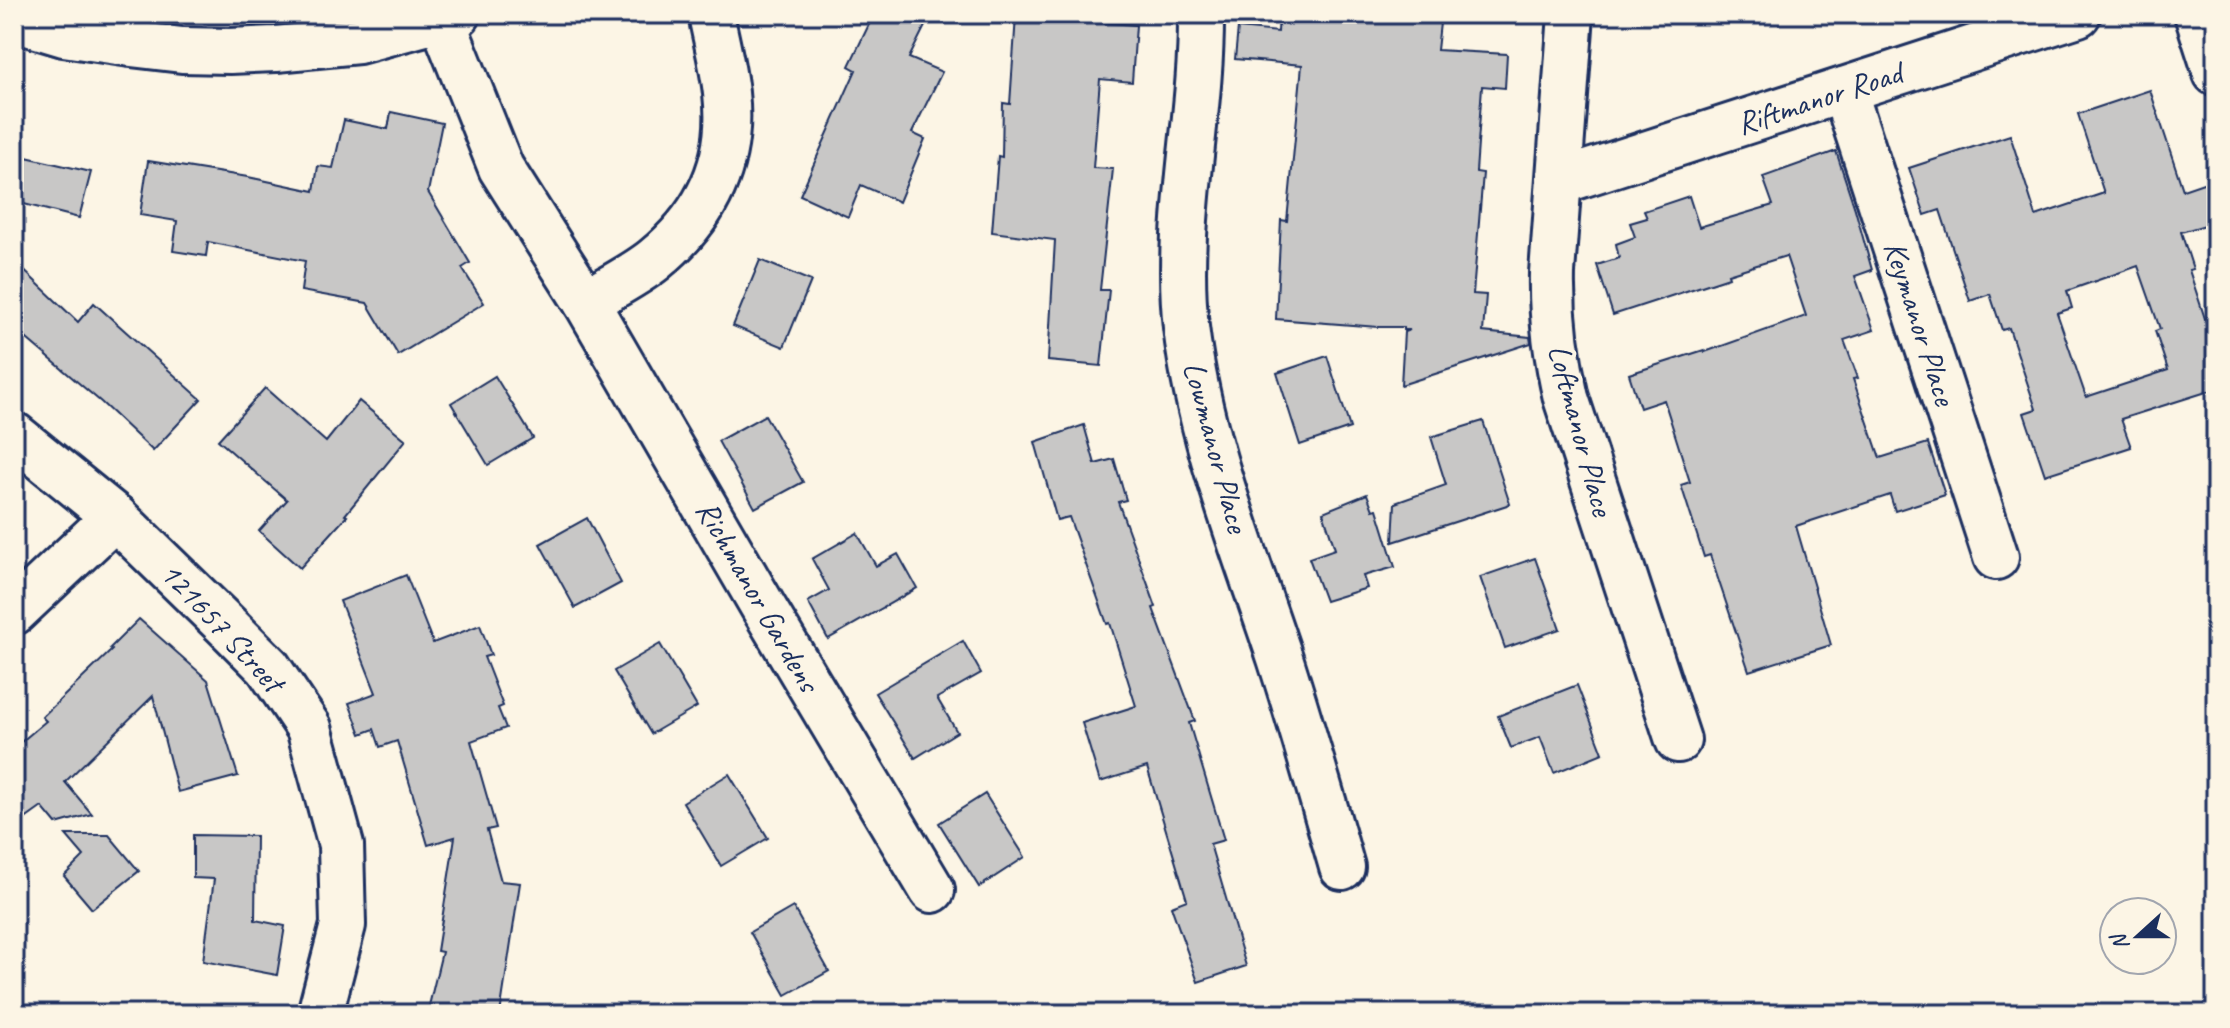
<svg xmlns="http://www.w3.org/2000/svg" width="2230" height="1028" font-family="Caveat,sans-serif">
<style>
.building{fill:#c8c7c6;stroke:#1b2f5e;stroke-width:2;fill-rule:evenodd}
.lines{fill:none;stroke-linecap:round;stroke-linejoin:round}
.minor-casing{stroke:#1b2f5e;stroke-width:50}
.minor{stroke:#fcf5e5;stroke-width:44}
.labels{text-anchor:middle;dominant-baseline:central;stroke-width:8;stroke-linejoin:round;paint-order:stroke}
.street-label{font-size:32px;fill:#1b2f5e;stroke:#fcf5e5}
</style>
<rect width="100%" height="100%" fill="#fcf5e5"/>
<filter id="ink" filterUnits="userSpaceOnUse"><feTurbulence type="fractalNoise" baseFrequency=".0125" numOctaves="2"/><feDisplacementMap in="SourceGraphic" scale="16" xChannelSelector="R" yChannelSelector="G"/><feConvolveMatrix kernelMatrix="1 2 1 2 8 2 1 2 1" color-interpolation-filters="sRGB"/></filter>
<g filter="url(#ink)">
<g class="building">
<path d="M 874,14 L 907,14 L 926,24 L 909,58 L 942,72 L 912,133 L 925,139 L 899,202 L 861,185 L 848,217 L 800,195 L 856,70 L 849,66 Z"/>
<path d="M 1279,14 L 1441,14 L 1437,50 L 1507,54 L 1505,88 L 1482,86 L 1476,172 L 1483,173 L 1473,294 L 1486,295 L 1483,332 L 1530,337 L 1531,343 L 1401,385 L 1404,332 L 1410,330 L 1404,330 L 1404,327 L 1378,327 L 1276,319 L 1281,220 L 1287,221 L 1302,65 L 1235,59 L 1238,28 L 1278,32 Z"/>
<path d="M 1016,16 L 1136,25 L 1132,82 L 1100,79 L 1093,168 L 1113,169 L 1100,290 L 1109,290 L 1101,366 L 1048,361 L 1055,240 L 992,232 L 998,156 L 1002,157 L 1003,103 L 1010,104 Z"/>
<path d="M 2150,90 L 2183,190 L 2209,181 L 2216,202 L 2216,222 L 2181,232 L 2193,269 L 2189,270 L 2216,352 L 2216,389 L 2121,419 L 2131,447 L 2045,475 L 2024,413 L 2036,409 L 2009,328 L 2002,330 L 1990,294 L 1970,301 L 1940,210 L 1925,215 L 1909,168 L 2010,135 L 2036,216 L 2104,193 L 2078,114 ZM 2138,266 L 2160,329 L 2155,331 L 2168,370 L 2086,397 L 2057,313 L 2072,308 L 2067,291 Z"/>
<path d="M 391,112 L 442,123 L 428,192 L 470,263 L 462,268 L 484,303 L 398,355 L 367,303 L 301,291 L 305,261 L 208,242 L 206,256 L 173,251 L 177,221 L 140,215 L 148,161 L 248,177 L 314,191 L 318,166 L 333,168 L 344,120 L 388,129 Z"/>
<path d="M 1836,151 L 1855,209 L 1872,270 L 1855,276 L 1874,330 L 1844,340 L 1858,378 L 1853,379 L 1880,458 L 1928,443 L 1945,495 L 1895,511 L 1890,495 L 1796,526 L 1831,645 L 1749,671 L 1710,555 L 1704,557 L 1681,485 L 1690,482 L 1664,400 L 1640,408 L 1629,374 L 1704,350 L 1705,352 L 1806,316 L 1786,256 L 1728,274 L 1729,277 L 1613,315 L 1597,265 L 1619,258 L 1616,244 L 1635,237 L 1630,223 L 1647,218 L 1644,211 L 1689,196 L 1699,227 L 1773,205 L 1763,177 Z"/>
<path d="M 26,157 L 91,172 L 79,218 L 16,202 Z"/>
<path d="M 760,260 L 811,281 L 784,347 L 733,326 Z"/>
<path d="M 14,261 L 78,322 L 94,303 L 201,399 L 153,451 L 101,402 L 14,328 Z"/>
<path d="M 1327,356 L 1350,428 L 1300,445 L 1277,373 Z"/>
<path d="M 495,376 L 533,438 L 488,465 L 451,403 Z"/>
<path d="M 265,388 L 326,442 L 359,401 L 406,440 L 345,515 L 347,516 L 300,568 L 259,531 L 287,500 L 218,440 Z"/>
<path d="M 765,415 L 803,482 L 755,508 L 718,441 Z"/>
<path d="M 1483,421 L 1510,504 L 1393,542 L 1395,503 L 1446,485 L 1431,437 Z"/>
<path d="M 1084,425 L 1095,464 L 1114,459 L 1126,500 L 1118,502 L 1156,607 L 1153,608 L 1195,721 L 1189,723 L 1224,840 L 1210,844 L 1246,966 L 1198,982 L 1171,906 L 1187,900 L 1147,767 L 1100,782 L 1082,723 L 1136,706 L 1110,623 L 1107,624 L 1069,517 L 1057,520 L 1035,442 Z"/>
<path d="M 1367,494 L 1373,510 L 1377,509 L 1395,567 L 1363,576 L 1367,588 L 1325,601 L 1309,558 L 1335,549 L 1323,512 Z"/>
<path d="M 587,518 L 621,583 L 575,608 L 540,544 Z"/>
<path d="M 857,533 L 876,566 L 898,554 L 917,588 L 828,639 L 808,602 L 829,590 L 812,559 Z"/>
<path d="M 1535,558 L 1560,629 L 1505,648 L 1480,577 Z"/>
<path d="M 406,575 L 433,643 L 480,625 L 491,655 L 484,657 L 503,706 L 498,708 L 506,728 L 471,741 L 496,828 L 487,830 L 501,881 L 520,883 L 500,1014 L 427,1014 L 442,952 L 437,951 L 455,837 L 428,845 L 397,741 L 380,747 L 374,729 L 361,734 L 349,703 L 376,693 L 340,601 Z"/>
<path d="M 139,619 L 208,680 L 238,776 L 178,792 L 153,696 L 65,782 L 92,814 L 56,824 L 42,807 L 14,827 L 14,748 L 46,721 L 42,717 L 112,650 L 110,648 Z"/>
<path d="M 963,641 L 981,673 L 937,698 L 957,732 L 915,758 L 875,693 Z"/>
<path d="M 660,644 L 697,707 L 651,734 L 614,671 Z"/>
<path d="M 1577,685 L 1603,753 L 1554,773 L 1540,737 L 1511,748 L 1498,716 Z"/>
<path d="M 729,774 L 768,838 L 721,866 L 683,802 Z"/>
<path d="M 985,794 L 1025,857 L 979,887 L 939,823 Z"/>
<path d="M 66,835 L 109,835 L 139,871 L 92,909 L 64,876 L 84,856 Z"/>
<path d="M 193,835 L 256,836 L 255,920 L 285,926 L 277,975 L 203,961 L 214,879 L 193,878 Z"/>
<path d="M 793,907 L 829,971 L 786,995 L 750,932 Z"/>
</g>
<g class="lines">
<g class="minor-casing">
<g id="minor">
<path d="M 1201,14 C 1202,118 1174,223 1186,327 C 1200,443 1244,549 1280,658 C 1302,727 1322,797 1342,867"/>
<path d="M 1571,14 L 1552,273 C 1551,316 1556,356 1566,398 L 1678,740"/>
<path d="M 2197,14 L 2216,73"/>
<path d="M 14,19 L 64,34 L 131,44 L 182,50 L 230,51 L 276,49 L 358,41 L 458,14"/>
<path d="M 442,20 L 501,168 L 586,302 L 765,610 L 932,890"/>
<path d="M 1844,90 L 1996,557"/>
<path d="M 1559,182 L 2078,14"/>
<path d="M 586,302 C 609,288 634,276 654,260 C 707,217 734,161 726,93 C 723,66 716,40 711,14"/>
<path d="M 14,435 L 115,517 L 225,624 L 268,667 L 309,728 L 341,845 L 343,925 L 320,1014"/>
<path d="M 14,612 L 115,517"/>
</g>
</g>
<use href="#minor" class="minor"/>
</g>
</g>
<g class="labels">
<g class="street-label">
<text transform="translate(1819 98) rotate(-18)">Riftmanor Road</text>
<text transform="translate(1920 323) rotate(72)">Keymanor Place</text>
<text transform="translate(1581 430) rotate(75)">Loftmanor Place</text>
<text transform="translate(1216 447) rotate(75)">Lowmanor Place</text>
<text transform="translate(758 596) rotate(60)">Richmanor Gardens</text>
<text transform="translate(222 627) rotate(47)">121657 Street</text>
</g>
</g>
<rect width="2230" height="1028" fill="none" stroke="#fcf5e5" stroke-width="48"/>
<rect x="24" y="24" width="2182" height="980" fill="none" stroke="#1b2f5e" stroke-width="3" filter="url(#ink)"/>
<g transform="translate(2138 936) rotate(249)"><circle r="38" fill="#fcf5e5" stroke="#a2a6af" stroke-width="2"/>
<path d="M0-6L14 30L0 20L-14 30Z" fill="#1b2f5e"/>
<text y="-12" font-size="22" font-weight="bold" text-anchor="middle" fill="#1b2f5e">N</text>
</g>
</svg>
